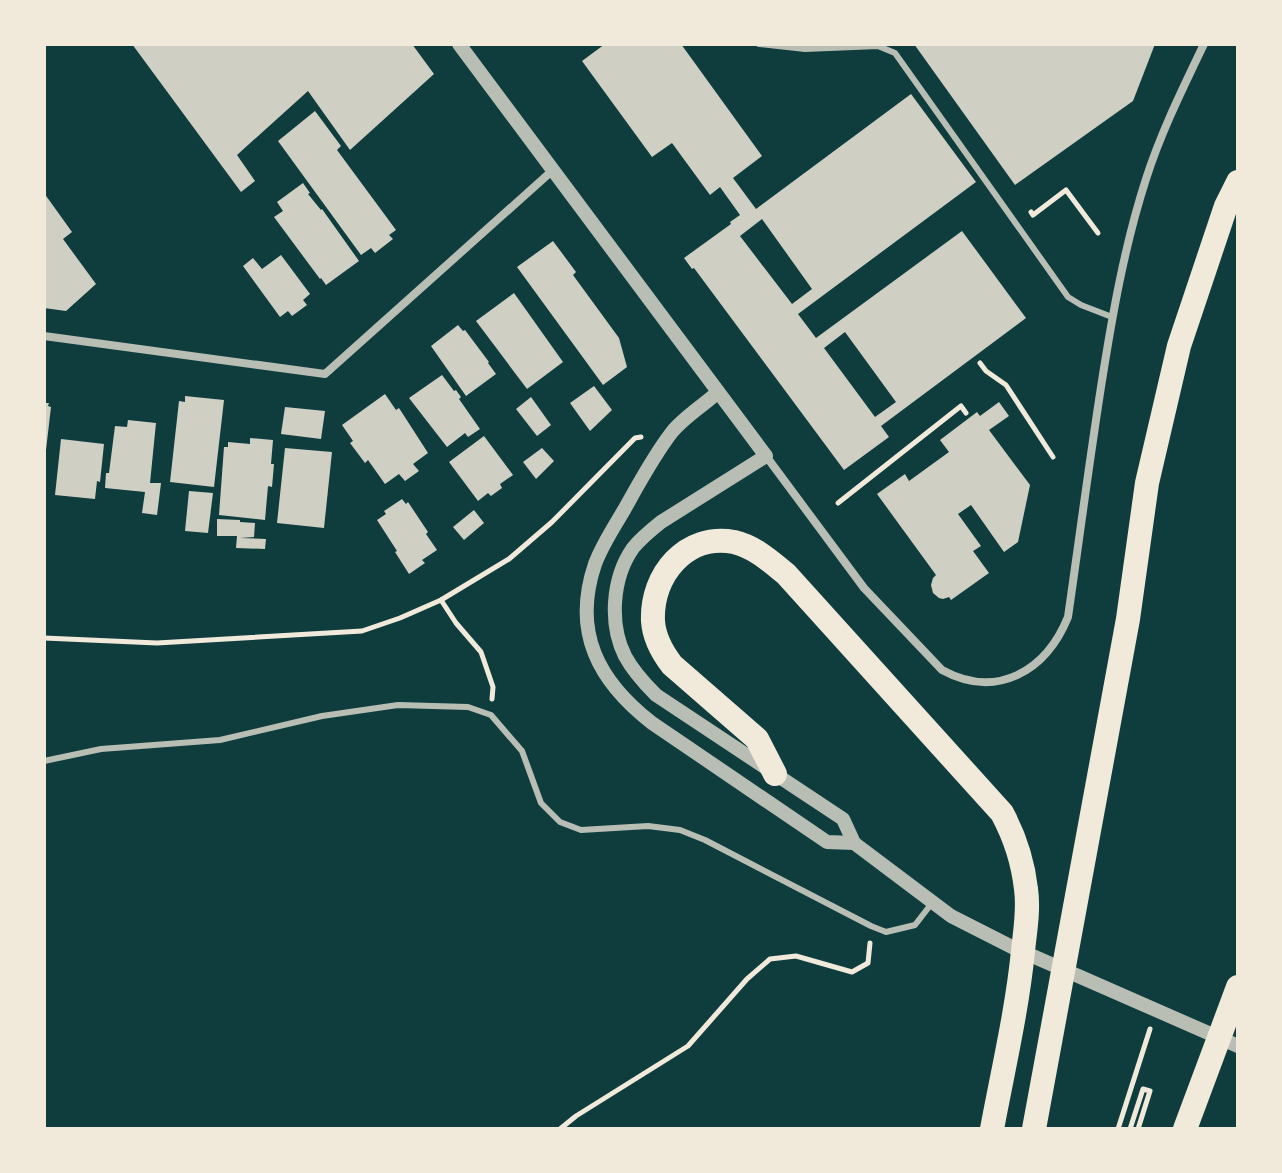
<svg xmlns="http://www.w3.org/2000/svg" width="1282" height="1173" font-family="'DejaVu Sans',sans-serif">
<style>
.building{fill:#cfcfc3;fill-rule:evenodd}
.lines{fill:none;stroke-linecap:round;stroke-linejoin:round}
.path{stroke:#f1e9da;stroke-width:5}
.service{stroke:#b8beb3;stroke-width:6}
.minor{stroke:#b8beb3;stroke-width:8}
.tertiary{stroke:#b8beb3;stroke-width:14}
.motorway{stroke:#f1e9da;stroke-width:24}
</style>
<rect width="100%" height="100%" fill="#0f3d3e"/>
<g class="building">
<path d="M 132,44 L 412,44 L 434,74 L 350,150 L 308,91 L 237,155 L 255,181 L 241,192 Z"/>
<path d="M 605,44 L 681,44 L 762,156 L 733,178 L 756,209 L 911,94 L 976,182 L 798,314 L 816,338 L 962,231 L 1026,318 L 881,426 L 889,437 L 844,470 L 694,268 L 692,269 L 684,258 L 731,224 L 730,222 L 740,215 L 720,187 L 710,195 L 672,143 L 652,157 L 582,61 ZM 762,219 L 812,289 L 792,304 L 740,236 ZM 845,332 L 896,402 L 875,417 L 824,348 Z"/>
<path d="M 914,44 L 1155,44 L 1133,101 L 1015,185 Z"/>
<path d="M 315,111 L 341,146 L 337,150 L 396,230 L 389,235 L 393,239 L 375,253 L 371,248 L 361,255 L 278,141 Z"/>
<path d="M 303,183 L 310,193 L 308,194 L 321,210 L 322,209 L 359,261 L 326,285 L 321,278 L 320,279 L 274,217 L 283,211 L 277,202 Z"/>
<path d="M 44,193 L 72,232 L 63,239 L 96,284 L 66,311 L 44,308 Z"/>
<path d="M 553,241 L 576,272 L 573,275 L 619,338 L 627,367 L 603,385 L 517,267 Z"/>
<path d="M 281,255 L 310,294 L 303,300 L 307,305 L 292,316 L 288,311 L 280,317 L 243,266 L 253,258 L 262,269 Z"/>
<path d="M 514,293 L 563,362 L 527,389 L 476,321 Z"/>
<path d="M 458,325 L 463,331 L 465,330 L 489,362 L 488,363 L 496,374 L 466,396 L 431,346 Z"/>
<path d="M 442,375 L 454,391 L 456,390 L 461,397 L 459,399 L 480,429 L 468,437 L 465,433 L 447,447 L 409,398 Z"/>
<path d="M 594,386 L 612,410 L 590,431 L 570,403 Z"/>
<path d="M 385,394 L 396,410 L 399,408 L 428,453 L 413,464 L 419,471 L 405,481 L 399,474 L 385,484 L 368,460 L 365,463 L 350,443 L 353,441 L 342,425 Z"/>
<path d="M 185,396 L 224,400 L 214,487 L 170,482 L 179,401 L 185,402 Z"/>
<path d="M 531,397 L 551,425 L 537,436 L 516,409 Z"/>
<path d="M 999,402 L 1009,416 L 989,430 L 1030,485 L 1018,542 L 1004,552 L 971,505 L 958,514 L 981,546 L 973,551 L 989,573 L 951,600 L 949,597 L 943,599 L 939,598 L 933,593 L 931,585 L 933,578 L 936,575 L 877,494 L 905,474 L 909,481 L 949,452 L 940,440 L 977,412 L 980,416 Z"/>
<path d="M 44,403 L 49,403 L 48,406 L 51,407 L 46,450 L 44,449 Z"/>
<path d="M 285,407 L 325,411 L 321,439 L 281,434 Z"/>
<path d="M 128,420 L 156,423 L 150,483 L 161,483 L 157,515 L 142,513 L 145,492 L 105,488 L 106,473 L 109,473 L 115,426 L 127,427 Z"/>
<path d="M 484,436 L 513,475 L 500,484 L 502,488 L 491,496 L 488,493 L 478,501 L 449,462 Z"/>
<path d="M 250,438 L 273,440 L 271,464 L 274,464 L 272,487 L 268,486 L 265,520 L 219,515 L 224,447 L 228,447 L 228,442 L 250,444 Z"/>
<path d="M 61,439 L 104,444 L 100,482 L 97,481 L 95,499 L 55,495 Z"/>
<path d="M 285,448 L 332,452 L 324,528 L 277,523 Z"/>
<path d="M 542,448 L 554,461 L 536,479 L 523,462 Z"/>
<path d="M 189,491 L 213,493 L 208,533 L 185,531 Z"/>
<path d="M 402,499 L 406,504 L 408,502 L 428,532 L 426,534 L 437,550 L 422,560 L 425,563 L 409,574 L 395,552 L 397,551 L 377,520 L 386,514 L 384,511 Z"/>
<path d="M 474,510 L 484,523 L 464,540 L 453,527 Z"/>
<path d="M 217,519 L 240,520 L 240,522 L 255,523 L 254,537 L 240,538 L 266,539 L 265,549 L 236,548 L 237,536 L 217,536 Z"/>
</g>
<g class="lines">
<g class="path">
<path d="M 1031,212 L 1033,215 L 1066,190 L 1098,233"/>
<path d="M 980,363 L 986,371 L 1006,385 L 1053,457"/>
<path d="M 838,503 L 961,406 L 966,413"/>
<path d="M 441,600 L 456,623 L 481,652 L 493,687 L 492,699"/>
<path d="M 44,638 L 157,643 L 362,631 L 400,618 L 441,600 L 509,559 L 552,522 L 635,438 L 641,437"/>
<path d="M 560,1129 L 576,1116 L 688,1046 L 747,979 L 770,959 L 796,956 L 852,972 L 868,963 L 870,943"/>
<path d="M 1118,1129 L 1150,1029"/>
<path d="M 1130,1129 L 1143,1089 L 1150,1091 L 1138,1129"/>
</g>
<g class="service">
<path d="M 759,44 L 805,49 L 878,46 L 895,53 L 1068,297 L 1081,305 L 1112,317"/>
<path d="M 44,761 L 101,749 L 220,740 L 322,716 L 398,705 L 468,707 L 491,715 L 522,751 L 541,803 L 560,822 L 581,830 L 648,826 L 680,830 L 705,840 L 871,926 L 886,932 L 915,925 L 932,903"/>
</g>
<g class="minor">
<path d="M 44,336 L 325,374 L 553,170"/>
<path d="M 766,456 L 864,588 L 942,670 C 997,700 1046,671 1068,617 C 1079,541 1089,464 1101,387 C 1112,317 1124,247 1146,179 C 1161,132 1183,88 1204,44"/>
</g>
<g class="tertiary">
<path d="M 459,44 L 766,456 L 661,522 C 651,530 641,538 633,548 C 612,578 609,624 625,656 C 633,671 644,683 656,695 L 843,819 L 854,843 L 951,916 L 1012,947 L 1238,1046"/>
<path d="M 718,392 C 704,405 684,417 672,432 C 654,455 638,485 624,510 C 614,527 602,545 595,564 C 572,632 598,681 652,723 L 827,842 L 854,843"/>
</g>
<g class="motorway">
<path d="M 775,774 L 757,739 L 672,665 C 662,652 654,637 653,621 C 651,575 686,533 734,542 C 755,547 770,561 786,574 L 1002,813 C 1015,837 1023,862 1026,889 C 1029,910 1025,931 1023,951 C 1017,1011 1003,1070 992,1129"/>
<path d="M 1034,1129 L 1128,619 L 1147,483 L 1179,346 L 1226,206 L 1238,182"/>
<path d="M 1185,1129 L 1238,987"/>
</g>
</g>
<rect width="1282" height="1173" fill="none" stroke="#f1e9da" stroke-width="92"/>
</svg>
